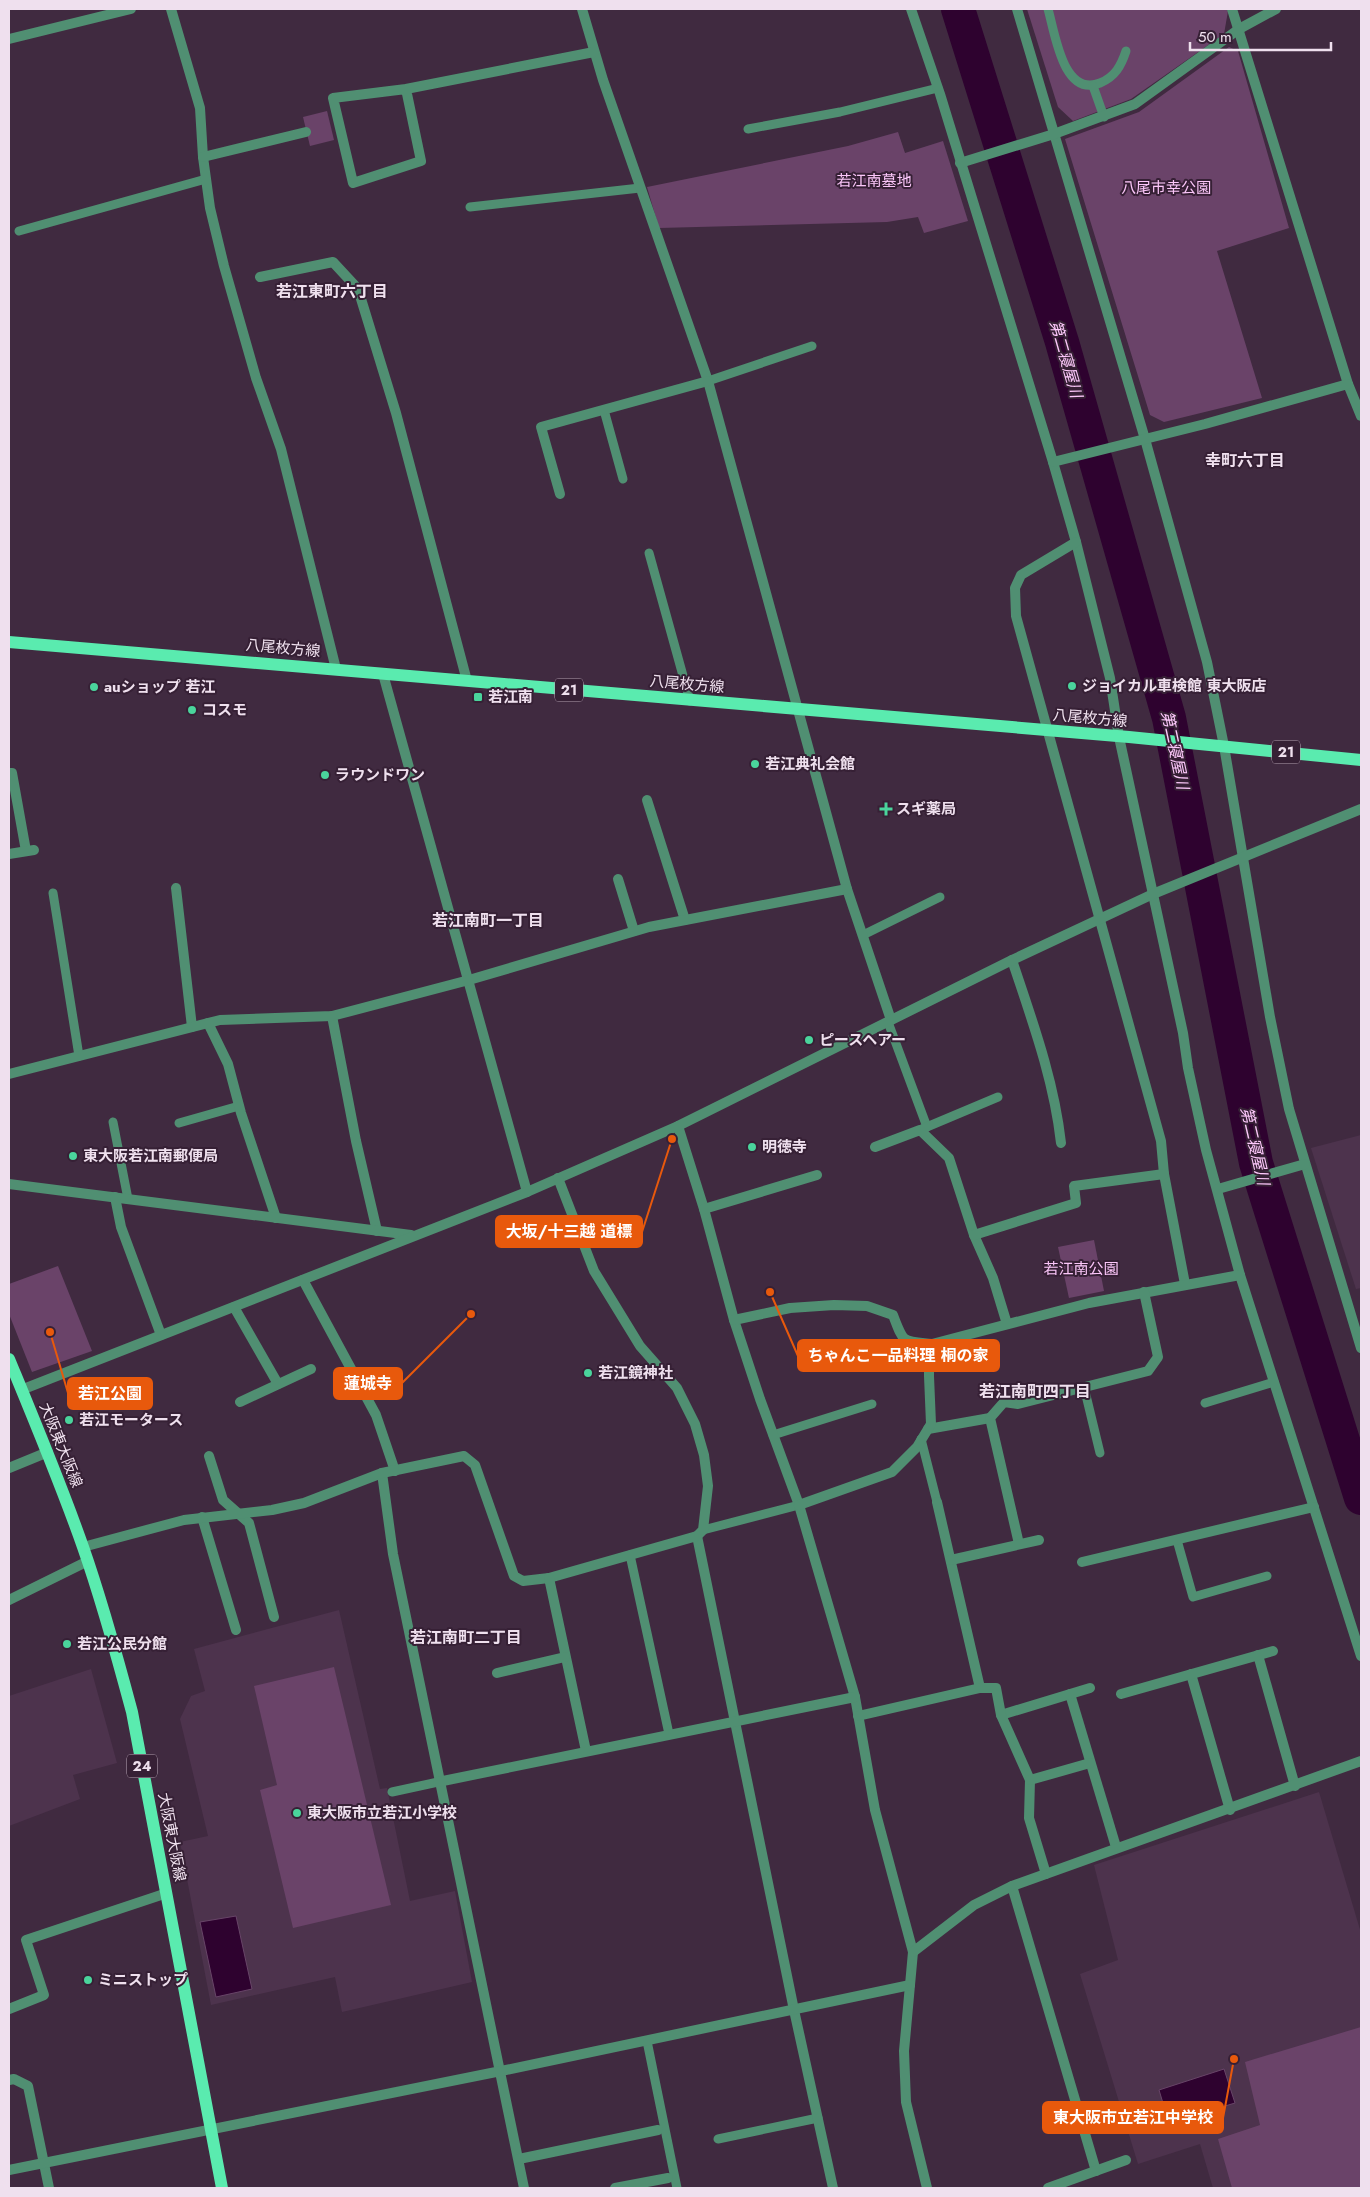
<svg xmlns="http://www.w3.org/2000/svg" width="1370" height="2197" font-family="Jost,'Noto Sans JP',sans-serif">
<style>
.built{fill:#4d334d}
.green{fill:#6a4369}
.water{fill:#2e022f;stroke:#684568}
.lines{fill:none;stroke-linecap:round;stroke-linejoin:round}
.river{stroke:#2e022f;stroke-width:34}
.lane{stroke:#508f72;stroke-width:9}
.street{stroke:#508f72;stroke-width:10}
.primary{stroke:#5aebaf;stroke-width:12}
.poi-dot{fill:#4ad49c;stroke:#362035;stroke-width:2}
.labels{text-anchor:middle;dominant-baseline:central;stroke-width:4;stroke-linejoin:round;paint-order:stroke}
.shield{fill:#362035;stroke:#b8a6b6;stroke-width:1}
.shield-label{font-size:14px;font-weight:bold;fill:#efe0ee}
.park-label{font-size:15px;fill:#fbc6f9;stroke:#362035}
.street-label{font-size:15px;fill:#efe0ee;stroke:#362035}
.poi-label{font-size:15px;font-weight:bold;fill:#efe0ee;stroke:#362035;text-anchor:start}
.neighbourhood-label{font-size:16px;font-weight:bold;fill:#efe0ee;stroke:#362035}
.water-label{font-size:16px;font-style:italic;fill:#fec9fc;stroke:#362035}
.leader{fill:none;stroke:#e8590c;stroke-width:2}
.callout-dot{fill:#e8590c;stroke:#362035;stroke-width:2}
.callout{fill:#e8590c;stroke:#e8590c;stroke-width:2}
.callout-label{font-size:16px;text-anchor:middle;font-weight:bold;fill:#fff}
</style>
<rect width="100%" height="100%" fill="#402a40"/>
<g class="built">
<path d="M 1361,1135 L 1361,1288 L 1356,1289 L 1311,1148 Z"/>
<path d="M 339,1610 L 380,1789 L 387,1788 L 410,1901 L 455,1891 L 472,1982 L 342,2012 L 335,1977 L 211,2005 L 180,1842 L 208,1836 L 180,1719 L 191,1696 L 205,1691 L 194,1649 Z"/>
<path d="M 91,1669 L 117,1763 L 73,1775 L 80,1799 L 9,1826 L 9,1696 Z"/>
<path d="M 1319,1792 L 1361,1933 L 1361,2188 L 1213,2188 L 1200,2144 L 1138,2164 L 1080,1974 L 1118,1960 L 1094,1865 Z"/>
</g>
<g class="green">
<path d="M 1027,9 L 1227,9 L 1228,11 L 1224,34 L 1131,99 L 1073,121 L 1058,107 Z"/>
<path d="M 1229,47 L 1238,51 L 1289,228 L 1217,251 L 1262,398 L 1164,422 L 1150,415 L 1065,139 L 1139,112 Z"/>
<path d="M 327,111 L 334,140 L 310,146 L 303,117 Z"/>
<path d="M 898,132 L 905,153 L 943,141 L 968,221 L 924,233 L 918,217 L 887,222 L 659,228 L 647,187 L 848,146 Z"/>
<path d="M 1094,1240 L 1104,1291 L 1069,1298 L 1058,1247 Z"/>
<path d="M 58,1266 L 92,1351 L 32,1372 L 9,1314 L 9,1284 Z"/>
<path d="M 334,1667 L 391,1905 L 293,1928 L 260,1790 L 277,1785 L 254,1686 Z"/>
<path d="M 1361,2027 L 1361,2188 L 1232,2188 L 1218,2139 L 1260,2125 L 1245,2062 Z"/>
</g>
<g class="water">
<path d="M 236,1916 L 252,1989 L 216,1997 L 200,1922 Z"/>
<path d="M 1224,2069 L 1235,2103 L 1169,2123 L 1159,2090 Z"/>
</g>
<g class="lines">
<path class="river" d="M 958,9 L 1062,342 L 1169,718 L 1256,1163 L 1361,1498"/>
<g class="lane">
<path d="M 1048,9 C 1055,33 1063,98 1100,83 C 1115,77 1121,66 1126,51"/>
<path d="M 1093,86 L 1104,117"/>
<path d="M 748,129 L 840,112 L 938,88"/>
<path d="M 470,207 L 640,188"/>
<path d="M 19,231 L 206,179"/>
<path d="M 708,381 L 812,346"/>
<path d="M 604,410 L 623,479"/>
<path d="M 649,553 L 690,701"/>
<path d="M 53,893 L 79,1056"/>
<path d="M 863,935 L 940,897"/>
<path d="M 888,1022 L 927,1127"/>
<path d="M 113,1122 L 128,1199"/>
<path d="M 179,1123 L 239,1106"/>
<path d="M 922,1129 L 998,1097"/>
<path d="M 1084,1387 L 1100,1453"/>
<path d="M 1205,1403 L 1274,1382"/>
<path d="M 773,1435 L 872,1404"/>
<path d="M 921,1439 L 937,1502"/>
<path d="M 703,1530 L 799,1505"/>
<path d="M 1177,1540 L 1193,1597 L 1267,1576"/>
<path d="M 630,1555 L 669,1734"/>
<path d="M 392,1792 L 438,1782"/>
<path d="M 647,2041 L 677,2188"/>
<path d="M 718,2139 L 818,2118"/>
</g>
<g class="street">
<path d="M 171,9 L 200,108 L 203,157 L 210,208 L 224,266 L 256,378 L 281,449 L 336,669"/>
<path d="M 582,9 L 603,80 L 708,381 L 847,889 L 891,1020"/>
<path d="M 911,9 L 940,94 L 1053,462 L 1076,542 L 1110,678 L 1119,737 L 1183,1033 L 1188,1068 L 1206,1150 L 1240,1275 L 1361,1656"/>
<path d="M 1017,9 L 1145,439 L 1207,662 L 1224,746 L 1270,1017 L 1289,1109 L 1361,1348"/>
<path d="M 1232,9 L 1348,384 L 1361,416"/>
<path d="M 9,39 L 131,9"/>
<path d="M 406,89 L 421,161 L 353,183 L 333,98 L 406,89 L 594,52"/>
<path d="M 203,157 L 306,132"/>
<path d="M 960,163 L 1054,134 L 1135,104 L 1239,29 L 1276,9"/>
<path d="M 260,277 L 333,262 L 358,289 L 396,413 L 467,681"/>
<path d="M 1053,462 L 1205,424 L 1348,384"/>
<path d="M 560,494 L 541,427 L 708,381"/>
<path d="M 1076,542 L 1021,575 L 1015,588 L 1016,616 L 1161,1141 L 1164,1174 L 1185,1284"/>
<path d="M 383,674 L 527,1192"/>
<path d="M 9,773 L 12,773 L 26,851"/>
<path d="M 647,800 L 685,920"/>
<path d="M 9,854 L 34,850"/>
<path d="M 618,879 L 634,931"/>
<path d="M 176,888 L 192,1027"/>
<path d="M 1012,960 C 1032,1020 1054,1080 1061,1143"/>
<path d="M 332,1016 L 356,1141 L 377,1231"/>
<path d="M 208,1023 L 228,1064 L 241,1113 L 276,1218"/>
<path d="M 9,1074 L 220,1020 L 332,1016 L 469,980 L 649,927 L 847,889"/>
<path d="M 678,1126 L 704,1209 L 734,1320 L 760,1399 L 799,1505 L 855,1697 L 875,1810 L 913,1952 L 904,2051 L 906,2102 L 927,2188"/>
<path d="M 875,1147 L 920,1130 L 949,1158 L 974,1235 L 993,1278 L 1007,1324"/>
<path d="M 9,1184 L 411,1235"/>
<path d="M 1218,1189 L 1305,1164"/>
<path d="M 115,1197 L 121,1227 L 161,1335"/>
<path d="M 704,1209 L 817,1175"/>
<path d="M 974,1235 L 1076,1203 L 1074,1186 L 1164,1174"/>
<path d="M 303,1280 L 376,1415 L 395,1471"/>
<path d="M 234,1307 L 278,1384"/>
<path d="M 734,1320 L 790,1308 L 834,1305 L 867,1306 L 893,1315 C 904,1344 902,1341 932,1344"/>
<path d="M 21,1390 L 527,1192 L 678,1126 L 1012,960 L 1153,894 L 1361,809"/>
<path d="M 240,1402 L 311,1369"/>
<path d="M 928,1429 L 990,1418"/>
<path d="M 209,1456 L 223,1500 L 249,1523 L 274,1617"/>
<path d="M 9,1468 L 48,1452"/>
<path d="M 382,1473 L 393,1554 L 524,2188"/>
<path d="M 937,1502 L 980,1688"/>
<path d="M 799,1505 L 892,1472 L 917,1447 L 931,1424 L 929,1376 L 929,1352 L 932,1344 L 1089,1303 L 1240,1275"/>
<path d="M 202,1517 L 236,1630"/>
<path d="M 697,1536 L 794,2010 L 833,2188"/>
<path d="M 1019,1544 L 990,1418 L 1004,1402 L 1018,1404 L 1148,1371 L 1158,1357 L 1144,1292"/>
<path d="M 83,1547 L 184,1520 L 272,1510 L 304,1503 L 382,1473 L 464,1456 L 475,1465 L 514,1576 L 523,1581 L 549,1578 L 697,1536 L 703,1530 L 708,1486 L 704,1455 L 695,1424 L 677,1388 L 640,1346 L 594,1271 L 558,1178"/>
<path d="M 951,1560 L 1039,1540"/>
<path d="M 1082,1562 L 1314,1507"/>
<path d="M 549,1578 L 586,1751"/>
<path d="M 9,1600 L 88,1561"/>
<path d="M 1258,1655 L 1295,1786"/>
<path d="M 497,1673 L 565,1657"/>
<path d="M 1191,1674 L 1230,1810"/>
<path d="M 1070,1694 L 1116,1847"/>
<path d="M 1121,1694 L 1273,1651"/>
<path d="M 1001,1715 L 1090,1688"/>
<path d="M 858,1716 L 980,1688 L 996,1688 L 1001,1715 L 1030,1780 L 1029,1818 L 1046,1874"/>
<path d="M 1030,1780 L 1090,1763"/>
<path d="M 438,1782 L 855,1697"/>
<path d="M 1012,1886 L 1096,2171"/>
<path d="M 913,1952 L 974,1905 L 1012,1886 L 1361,1761"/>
<path d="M 9,2009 L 44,1995 L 26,1940 L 167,1893"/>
<path d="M 9,2080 L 14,2079 L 28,2086 L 49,2188"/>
<path d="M 519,2159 L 658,2130"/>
<path d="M 9,2170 L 501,2071 L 910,1985"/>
<path d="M 615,2188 L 668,2178"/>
<path d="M 1048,2188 L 1126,2160"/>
</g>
<g class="primary">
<path d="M 9,642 L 1129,737 L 1361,760"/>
<path d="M 9,1359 C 35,1422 61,1484 83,1547 C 102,1601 117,1656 132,1712 L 222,2188"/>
</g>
</g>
<g class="poi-dot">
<circle cx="1072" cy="686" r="5"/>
<circle cx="94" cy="687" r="5"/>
<rect x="473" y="692" width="10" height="10" rx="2.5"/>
<circle cx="192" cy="710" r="5"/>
<circle cx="755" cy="764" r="5"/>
<circle cx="325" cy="775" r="5"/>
<path d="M883.5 801.5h5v5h5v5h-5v5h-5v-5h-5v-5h5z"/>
<circle cx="809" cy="1040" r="5"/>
<circle cx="752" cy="1147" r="5"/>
<circle cx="73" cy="1156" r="5"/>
<circle cx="588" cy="1373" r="5"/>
<circle cx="69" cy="1420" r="5"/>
<circle cx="67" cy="1644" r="5"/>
<circle cx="297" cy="1813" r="5"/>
<circle cx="88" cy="1980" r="5"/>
</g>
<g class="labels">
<g class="shield">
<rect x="555" y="678.5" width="28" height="23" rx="4"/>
<rect x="1272" y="740.5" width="28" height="23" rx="4"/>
<rect x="127" y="1754.5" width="30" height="23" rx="4"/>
</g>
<g class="shield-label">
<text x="569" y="690">21</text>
<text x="1286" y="752">21</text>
<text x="142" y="1766">24</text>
</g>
<g class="park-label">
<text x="874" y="181">若江南墓地</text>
<text x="1166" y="188">八尾市幸公園</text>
<text x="1081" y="1269">若江南公園</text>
</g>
<g class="street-label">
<text transform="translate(283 648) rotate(5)">八尾枚方線</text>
<text transform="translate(687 684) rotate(5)">八尾枚方線</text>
<text transform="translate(1090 718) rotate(5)">八尾枚方線</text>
<text transform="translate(61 1445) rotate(68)">大阪東大阪線</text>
<text transform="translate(172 1837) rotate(79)">大阪東大阪線</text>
</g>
<g class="poi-label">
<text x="1082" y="686">ジョイカル車検館 東大阪店</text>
<text x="104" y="687">auショップ 若江</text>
<text x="488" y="697">若江南</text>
<text x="202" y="710">コスモ</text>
<text x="765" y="764">若江典礼会館</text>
<text x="335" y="775">ラウンドワン</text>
<text x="896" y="809">スギ薬局</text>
<text x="819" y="1040">ピースヘアー</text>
<text x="762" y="1147">明徳寺</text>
<text x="83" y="1156">東大阪若江南郵便局</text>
<text x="598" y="1373">若江鏡神社</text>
<text x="79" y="1420">若江モータース</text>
<text x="77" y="1644">若江公民分館</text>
<text x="307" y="1813">東大阪市立若江小学校</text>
<text x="98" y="1980">ミニストップ</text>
</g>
<g class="neighbourhood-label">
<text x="332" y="291">若江東町六丁目</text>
<text x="1245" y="460">幸町六丁目</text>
<text x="488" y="920">若江南町一丁目</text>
<text x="1035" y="1391">若江南町四丁目</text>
<text x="466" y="1637">若江南町二丁目</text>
</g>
<g class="water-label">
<text transform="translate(1066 359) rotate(74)">第二寝屋川</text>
<text transform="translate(1175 750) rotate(78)">第二寝屋川</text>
<text transform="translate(1255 1146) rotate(77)">第二寝屋川</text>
</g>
</g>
<path class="leader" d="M672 1139L642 1232M770 1292L798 1356M471 1314L402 1383M50 1332L68 1393M1234 2059L1223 2118"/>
<g class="callout-dot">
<circle cx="672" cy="1139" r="5"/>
<circle cx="770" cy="1292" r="5"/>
<circle cx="471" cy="1314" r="5"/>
<circle cx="50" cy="1332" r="5"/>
<circle cx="1234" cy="2059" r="5"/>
</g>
<g class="callout">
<rect x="496" y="1216" width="146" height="31" rx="5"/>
<rect x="798" y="1340" width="201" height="31" rx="5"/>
<rect x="334" y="1368" width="68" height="31" rx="5"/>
<rect x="68" y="1378" width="84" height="31" rx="5"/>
<rect x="1043" y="2102" width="180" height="31" rx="5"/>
</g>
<g class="callout-label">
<text x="569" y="1237">大坂/十三越 道標</text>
<text x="898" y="1361">ちゃんこ一品料理 桐の家</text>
<text x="368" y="1389">蓮城寺</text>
<text x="110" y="1399">若江公園</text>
<text x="1133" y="2123">東大阪市立若江中学校</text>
</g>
<rect width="1370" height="2197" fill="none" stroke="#efe0ee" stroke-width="20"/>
<path d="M1190 42v8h141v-8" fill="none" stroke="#efe0ee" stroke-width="2.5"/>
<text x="1198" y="42" font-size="15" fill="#efe0ee" stroke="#362035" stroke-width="4" paint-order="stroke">50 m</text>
</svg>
